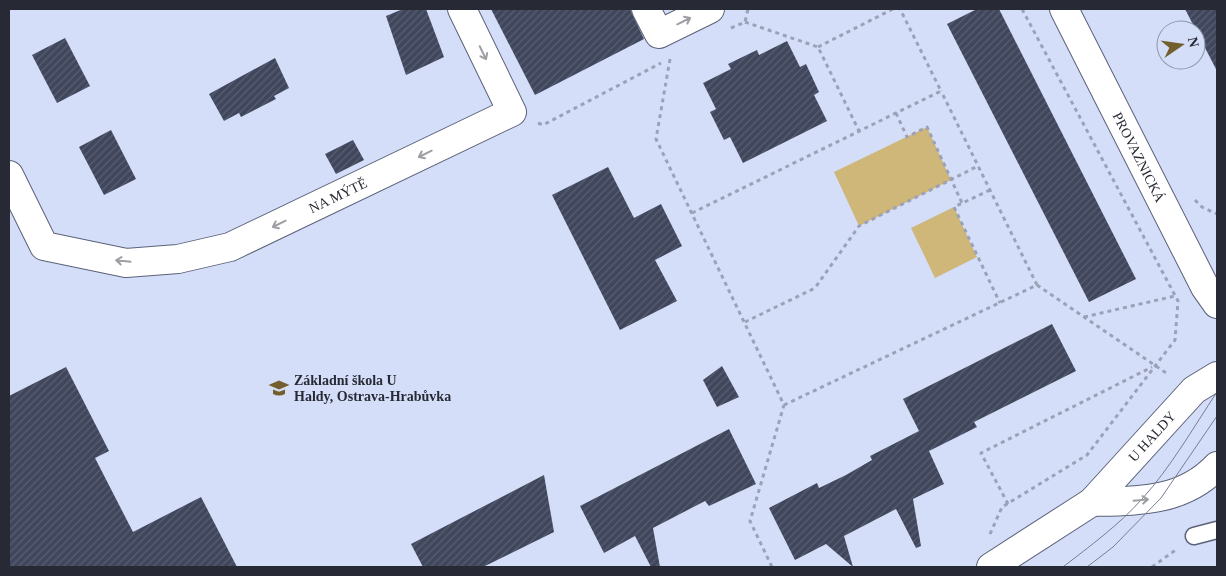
<svg xmlns="http://www.w3.org/2000/svg" width="1226" height="576" font-family="'Times New Roman',serif">
<style>
.green{fill:#cfb679}
.building{fill:url(#building-hatch)}
.lines{fill:none;stroke-linecap:round;stroke-linejoin:round}
.lane-casing{stroke:#5b627a;stroke-width:19}
.street-casing{stroke:#5b627a;stroke-width:30}
.path{stroke:#9ba2b7;stroke-width:3;stroke-dasharray:4 4;stroke-linecap:butt}
.lane{stroke:#fff;stroke-width:16}
.street{stroke:#fff;stroke-width:28}
.tram{stroke:#787e90;stroke-width:1}
.oneway{stroke:#9e9fa4}
.labels{text-anchor:middle;dominant-baseline:central;stroke-width:5;stroke-linejoin:round;paint-order:stroke}
.street-label{font-size:14px;fill:#272a34;stroke:#d5def9}
.poi-label{font-size:14px;font-weight:bold;fill:#272a34;stroke:#d5def9;text-anchor:start}
</style>
<defs>
<pattern id="building-hatch" width="6" height="6" patternUnits="userSpaceOnUse" patternTransform="scale(1.25)"><rect width="6" height="6" fill="#40475d"/><path d="M-1 1l2-2M0 6l6-6M5 7l2-2" fill="none" stroke="#595f71"/></pattern>
</defs>
<rect width="100%" height="100%" fill="#d5def9"/>
<g class="green">
<path d="M 927,127 L 951,180 L 859,226 L 834,172 Z"/>
<path d="M 954,207 L 977,257 L 935,278 L 911,228 Z"/>
</g>
<g class="building">
<path d="M 403,9 L 426,9 L 444,57 L 406,75 L 386,16 Z"/>
<path d="M 491,9 L 630,9 L 644,39 L 535,95 Z"/>
<path d="M 977,9 L 999,9 L 1136,279 L 1089,302 L 947,24 Z"/>
<path d="M 1185,9 L 1217,9 L 1217,71 Z"/>
<path d="M 65,38 L 90,86 L 57,103 L 32,55 Z"/>
<path d="M 787,41 L 800,67 L 806,64 L 819,92 L 814,95 L 827,121 L 743,163 L 730,137 L 724,140 L 710,112 L 716,109 L 703,83 L 731,69 L 728,64 L 757,50 L 759,55 Z"/>
<path d="M 275,58 L 289,88 L 274,96 L 276,99 L 241,117 L 239,113 L 224,121 L 209,94 Z"/>
<path d="M 111,130 L 136,179 L 104,195 L 79,147 Z"/>
<path d="M 353,140 L 364,160 L 336,174 L 325,154 Z"/>
<path d="M 608,167 L 634,218 L 661,204 L 682,246 L 655,260 L 677,301 L 620,330 L 552,195 Z"/>
<path d="M 1052,324 L 1076,371 L 974,422 L 977,427 L 929,451 L 944,484 L 913,499 L 921,546 L 916,548 L 896,509 L 844,536 L 853,567 L 826,544 L 795,560 L 769,508 L 817,483 L 819,488 L 846,475 L 872,460 L 870,456 L 919,431 L 903,399 Z"/>
<path d="M 722,366 L 739,397 L 717,407 L 703,380 Z"/>
<path d="M 66,367 L 109,451 L 95,458 L 133,532 L 201,497 L 237,567 L 9,567 L 9,396 Z"/>
<path d="M 729,429 L 756,484 L 709,506 L 705,501 L 653,528 L 660,567 L 651,567 L 635,536 L 604,553 L 580,506 Z"/>
<path d="M 544,475 L 554,532 L 483,567 L 423,567 L 411,544 Z"/>
</g>
<g class="lines">
<g class="lane-casing">
<path id="lane" d="M 1194,536 L 1217,530"/>
</g>
<g class="street-casing">
<g id="street">
<path d="M 646,9 L 659,34 L 710,9"/>
<path id="s1" d="M 1064,9 L 1205,287 L 1217,304"/>
<path id="s2" d="M 9,175 L 44,246 L 126,263 L 178,259 L 230,247 L 512,112 L 462,9"/>
<path d="M 1092,502 C 1138,501 1183,502 1217,466"/>
<path id="s3" d="M 991,567 L 1092,502 L 1194,390 L 1217,376"/>
</g>
</g>
<g class="path">
<path d="M 745,22 L 818,47 L 859,131"/>
<path d="M 731,28 L 745,22 L 748,9"/>
<path d="M 818,47 L 893,9"/>
<path d="M 670,59 L 656,139 L 784,405 L 750,521 L 772,567"/>
<path d="M 896,113 L 907,137 L 927,127 L 962,203"/>
<path d="M 538,123 L 543,125 L 661,63"/>
<path d="M 990,190 L 954,207 L 1000,303"/>
<path d="M 1195,200 L 1202,207 L 1217,214"/>
<path d="M 692,213 L 941,91 L 900,9"/>
<path d="M 1037,285 L 1169,375"/>
<path d="M 1084,317 L 1175,296"/>
<path d="M 745,322 L 815,288 L 859,226 L 978,166"/>
<path d="M 784,405 L 1037,285 L 941,91"/>
<path d="M 1008,504 L 981,453 L 1152,367"/>
<path d="M 990,534 L 1002,507 L 1087,455 L 1175,340 L 1178,301 L 1022,9"/>
<path d="M 1152,567 L 1177,549"/>
</g>
<use href="#lane" class="lane"/>
<use href="#street" class="street"/>
<g class="tram">
<path d="M 1063,567 C 1090,546 1119,525 1142,499 C 1171,467 1193,428 1217,392"/>
<path d="M 1087,567 L 1113,547 L 1161,498 L 1217,416"/>
</g>
</g>
<defs><path id="oneway-shaft" d="M-6 0H5M1.5-3L5.5 0L1.5 3" fill="none" stroke-width="1.6" stroke-linecap="round" stroke-linejoin="round" transform="scale(1.25)"/></defs>
<g class="oneway">
<use href="#oneway-shaft" transform="translate(684 21) rotate(-26)"/>
<use href="#oneway-shaft" transform="translate(483 53) rotate(64)"/>
<use href="#oneway-shaft" transform="translate(425 154) rotate(154)"/>
<use href="#oneway-shaft" transform="translate(279 224) rotate(154)"/>
<use href="#oneway-shaft" transform="translate(123 261) rotate(-174)"/>
<use href="#oneway-shaft" transform="translate(1141 500) rotate(-5)"/>
</g>
<defs>
<g id="school-bare" transform="scale(1.5)"><path d="M0-5L7-2L0 1L-7-2ZM-4 1L0 2.5L4 1V4Q0 6-4 4Z" fill="#735f2e" stroke="#d5def9" stroke-width="2.5" paint-order="stroke"/></g>
</defs>
<g fill-rule="evenodd">
<use href="#school-bare" x="279" y="388"/>
</g>
<g class="labels">
<g class="street-label">
<text stroke="none"><textPath href="#s1" startOffset="166">PROVAZNICKÁ</textPath></text>
<text stroke="none"><textPath href="#s2" startOffset="388">NA MÝTĚ</textPath></text>
<text stroke="none"><textPath href="#s3" startOffset="209">U HALDY</textPath></text>
</g>
<g class="poi-label">
<text x="294" y="380">Základní škola U<tspan x="294" dy="16">Haldy, Ostrava-Hrabůvka</tspan></text>
</g>
</g>
<rect width="1226" height="576" fill="none" stroke="#272a34" stroke-width="20"/>
<g transform="translate(1181 45) rotate(77)"><circle r="24" fill="#d5def9" stroke="#8f96aa"/>
<path d="M0-4L9 19L0 12L-9 19Z" fill="#735f2e"/>
<text y="-8" font-size="14" font-weight="bold" text-anchor="middle" fill="#272a34">N</text>
</g>
</svg>
